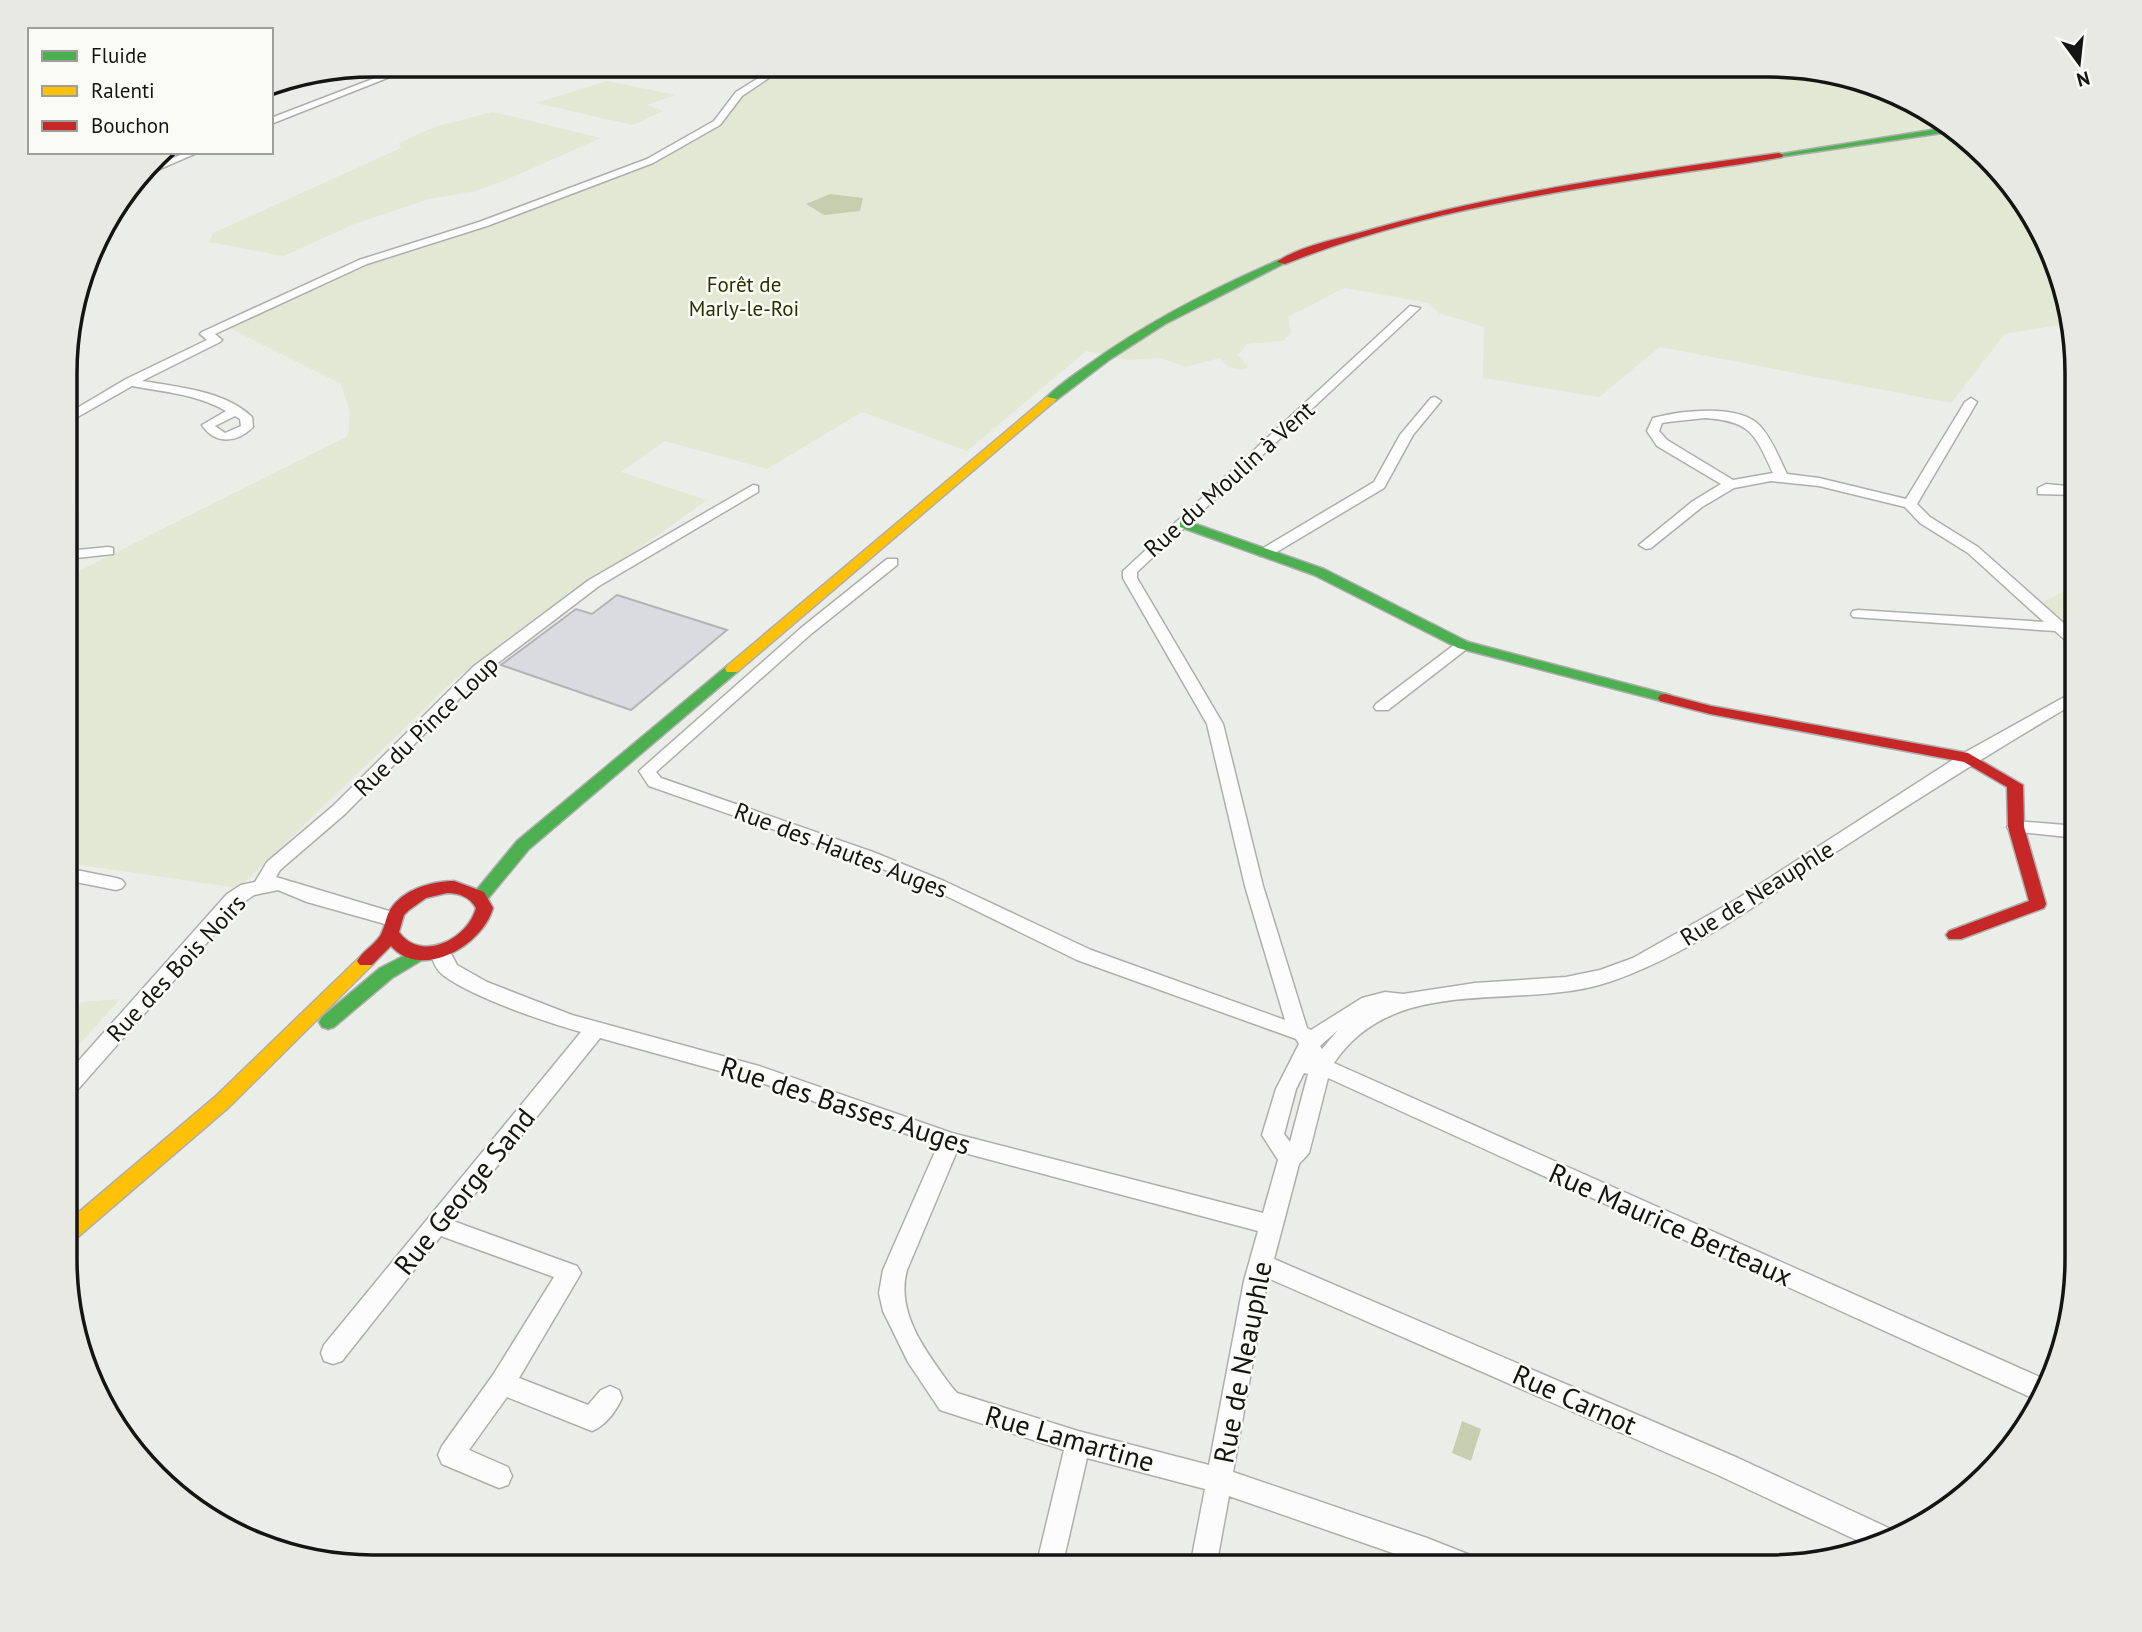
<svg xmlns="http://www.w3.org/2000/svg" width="2142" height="1632" font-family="'PT Sans',sans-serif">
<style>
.green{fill:#e2e8d4}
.water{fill:#c7ceaf}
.building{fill:#d9dbe1;stroke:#b3b4b3;stroke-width:2}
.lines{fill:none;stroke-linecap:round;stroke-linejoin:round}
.street-casing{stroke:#aeafac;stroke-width:3}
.fast-casing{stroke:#aeafac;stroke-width:3}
.slow-casing{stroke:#aeafac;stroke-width:3}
.jam-casing{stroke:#aeafac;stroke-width:3}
.street{fill:#fcfcfc;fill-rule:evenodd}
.fast{fill:#4caf50;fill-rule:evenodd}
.slow{fill:#ffc107;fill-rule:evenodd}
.jam{fill:#c62828;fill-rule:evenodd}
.labels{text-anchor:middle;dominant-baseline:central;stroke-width:5;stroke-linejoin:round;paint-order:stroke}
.far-park-label{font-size:21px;fill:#293000;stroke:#fafbf5}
.street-label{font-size:24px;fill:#141513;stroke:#fafbf5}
.near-street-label{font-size:28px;fill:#141513;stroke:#fafbf5}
.rim{fill:none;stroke:#141513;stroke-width:3.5}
</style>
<rect width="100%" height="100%" fill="#ebede9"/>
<g class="green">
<path d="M 789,65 L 1789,65 L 1887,88 L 1972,141 L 2046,237 L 2066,324 L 2005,334 L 1951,403 L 1660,347 L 1599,397 L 1483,378 L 1484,327 L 1439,313 L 1429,303 L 1344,288 L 1288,317 L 1291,333 L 1283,341 L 1247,344 L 1238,355 L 1249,368 C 1236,371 1228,369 1220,358 L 1186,367 L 1161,358 L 1127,360 L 1086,351 L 967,451 L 862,412 L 767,469 L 665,441 L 621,472 L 707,500 L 455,679 L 239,888 L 66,863 L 67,577 L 348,436 L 350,412 L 341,384 L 225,326 L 373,261 L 656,161 L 717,126 L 742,95 Z"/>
<path d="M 607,81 L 675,95 L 647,105 L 663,111 L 633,125 L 536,103 Z"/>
<path d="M 493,112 L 601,138 L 501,182 L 475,191 L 429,199 L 352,225 L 284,256 L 209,242 L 213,233 L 401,148 L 399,143 L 434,127 Z"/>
<path d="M 2077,584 L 2077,625 L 2065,623 L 2042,603 Z"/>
<path d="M 120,999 L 66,1059 L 66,1017 L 76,1015 L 81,1002 Z"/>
</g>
<g class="water">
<path d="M 830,194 L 863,198 L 860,211 L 824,215 L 806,204 Z"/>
<path d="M 1462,1421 L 1481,1429 L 1471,1461 L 1452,1453 Z"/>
</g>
<path class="building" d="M 617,595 L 727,630 L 631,710 L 501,665 L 576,609 L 592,614 Z"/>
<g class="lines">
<g class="street-casing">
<g id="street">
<path d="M 409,65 L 420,65 L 271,124 L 271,118 Z"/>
<path d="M 779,65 L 788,65 L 742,96 L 720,125 L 653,163 L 487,226 L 367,264 L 215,334 L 222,340 L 220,342 L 142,381 C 178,387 225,391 252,417 L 253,427 C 237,443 215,445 202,425 L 226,411 C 197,394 164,392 132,386 L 67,423 L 67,414 L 126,379 L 207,340 L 200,334 L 202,332 L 359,260 L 479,222 L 647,159 L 714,121 L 736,92 ZM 235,416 L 240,419 L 241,426 L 225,433 L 215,426 Z"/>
<path d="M 187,152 L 199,152 L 139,178 L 146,170 Z"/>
<path d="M 1410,306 L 1420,308 L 1137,572 L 1137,578 L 1223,724 L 1263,886 L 1307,1028 L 1311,1030 L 1362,998 L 1385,992 L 1403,994 L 1475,983 L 1566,977 L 1600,970 L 1633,958 L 1737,899 L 1962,754 L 2077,690 L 2077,702 C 1991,752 1908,805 1825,859 C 1760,903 1684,957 1609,982 C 1520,1012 1395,971 1334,1063 L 2051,1382 L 2039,1401 L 1328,1078 L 1309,1153 L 1299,1164 L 1274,1259 L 1738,1458 L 1895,1531 L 1898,1537 L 1867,1545 L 1720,1476 L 1268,1278 L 1233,1472 L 1427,1538 L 1475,1557 L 1478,1567 L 1433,1567 L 1229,1496 L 1216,1567 L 1190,1567 L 1205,1489 L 1087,1458 L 1062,1567 L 1036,1567 L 1064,1450 L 940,1410 L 908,1362 L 883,1311 L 879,1293 L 883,1270 L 938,1145 L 756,1081 L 600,1038 L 453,1221 L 577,1266 L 581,1273 L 577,1280 L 519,1378 L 588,1405 L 601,1390 L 610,1386 L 619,1390 L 622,1398 C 616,1411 606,1425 592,1431 L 507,1397 L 469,1450 L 508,1467 L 512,1476 L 508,1485 L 499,1488 L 442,1464 L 438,1455 L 442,1446 L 493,1375 L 554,1277 L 441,1236 L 342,1361 L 333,1364 L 324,1361 L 321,1353 L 324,1345 L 581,1032 C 545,1022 472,997 443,975 C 435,969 433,960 430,951 L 433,946 L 447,946 L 457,965 L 487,982 L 572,1015 L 759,1066 L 952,1133 L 1263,1213 L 1278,1160 L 1262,1135 L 1276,1089 L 1299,1044 L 1296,1039 L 1077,960 L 932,889 L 861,860 L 649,786 L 639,771 L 801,628 L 887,559 L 897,559 L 897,565 L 811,634 L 656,772 L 661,778 L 873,852 L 944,881 L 1091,950 L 1285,1020 L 1245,886 L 1207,724 L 1123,578 L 1123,571 ZM 1338,1030 L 1322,1049 L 1320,1046 ZM 1304,1073 L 1308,1074 L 1290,1142 L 1284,1134 L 1296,1089 ZM 957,1151 L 1258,1231 L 1244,1281 L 1209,1465 L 1078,1431 L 957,1393 L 951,1386 C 927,1353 895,1313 907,1270 Z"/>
<path d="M 1435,397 L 1441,401 L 1413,435 L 1384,488 L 1270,556 L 1260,556 L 1260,550 L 1374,482 L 1400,435 L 1431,398 Z"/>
<path d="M 1971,398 L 1977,402 L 1917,504 L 1930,517 L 1978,547 L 2077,635 L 2077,648 L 2072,646 L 2055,631 L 1853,617 L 1851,614 L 1853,611 L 1858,610 L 2044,622 L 1968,553 L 1920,523 L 1905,507 L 1819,486 L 1771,481 L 1734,488 L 1702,507 L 1651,548 L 1646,549 L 1639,545 L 1693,501 L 1721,484 L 1657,446 L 1647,431 L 1653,418 C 1679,411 1739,403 1760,426 C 1772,439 1779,458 1787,474 L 1819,478 L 1906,499 L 1965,402 ZM 1705,418 C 1751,421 1755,434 1773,473 L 1733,480 L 1667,440 L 1659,431 L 1662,423 L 1668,422 Z"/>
<path d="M 2046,484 L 2077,487 L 2077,495 L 2038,494 L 2038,488 Z"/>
<path d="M 753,485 L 758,486 L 758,492 L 599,586 L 486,672 L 345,814 L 280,870 L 276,877 L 399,914 L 401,919 L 399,924 L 392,926 L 307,902 L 278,890 L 254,895 L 241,904 L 73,1095 L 66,1097 L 66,1075 L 227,894 L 241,885 L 255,882 L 267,862 L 333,806 L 474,666 L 589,580 Z"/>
<path d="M 108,547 L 113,548 L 113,554 L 67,559 L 67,551 Z"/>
<path d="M 1463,640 L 1468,642 L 1471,645 L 1468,648 L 1388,710 L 1376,710 L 1374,707 L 1376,704 L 1458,642 Z"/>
<path d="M 2016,821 L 2077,826 L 2077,838 L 2010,831 L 2007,827 Z"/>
<path d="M 66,868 L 116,878 L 122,880 L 125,884 L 122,888 L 116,890 L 66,880 Z"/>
</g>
</g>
<g class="fast-casing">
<g id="fast">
<path d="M 1950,127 L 1956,131 L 1779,157 L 1775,155 Z"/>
<path d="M 1279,260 L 1287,262 L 1165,324 L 1109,360 L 1055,401 L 1045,399 C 1057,386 1074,375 1088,365 C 1147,322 1212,289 1279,260 Z"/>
<path d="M 1184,520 L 1324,569 L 1468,642 L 1670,695 L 1672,698 L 1665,702 L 1458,648 L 1314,575 L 1180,527 L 1180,521 Z"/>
<path d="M 732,665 L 737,666 L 739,669 L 737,672 L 529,849 L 486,901 L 474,901 L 472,897 L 474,893 L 517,841 L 727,666 Z"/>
<path d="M 421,947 L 427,949 L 430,953 L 427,957 L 392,978 L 334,1027 L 328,1029 L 322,1027 L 319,1022 L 322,1017 L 380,968 Z"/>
</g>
</g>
<g class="slow-casing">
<g id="slow">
<path d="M 1047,397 L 1057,399 L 737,672 L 727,672 L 725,669 L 727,666 Z"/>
<path d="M 366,955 L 372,957 L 375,961 L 372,965 L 229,1107 L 73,1241 L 66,1244 L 66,1223 L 215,1097 L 360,957 Z"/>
</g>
</g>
<g class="jam-casing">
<g id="jam">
<path d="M 1779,153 L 1783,155 L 1782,157 C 1735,166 1686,171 1639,179 C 1520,197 1398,219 1285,264 L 1277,262 C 1297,247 1337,239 1362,232 C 1498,192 1639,173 1779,153 Z"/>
<path d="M 1665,694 L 1711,706 L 1968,753 L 2023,785 L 2024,827 L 2046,904 L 2044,908 L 1961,939 L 1949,939 L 1946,935 L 1949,931 L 2029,901 L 2008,827 L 2007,787 L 1964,762 L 1710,714 L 1660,701 L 1658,698 L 1660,695 Z"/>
<path d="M 454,881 L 484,892 L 493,908 C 483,945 422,981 391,946 L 372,965 L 360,965 L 357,961 C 363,951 373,946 380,936 C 385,928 385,919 390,910 C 402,890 431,881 454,881 ZM 447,893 C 459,893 470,897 476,908 C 468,939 421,963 399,932 L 404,915 L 409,910 L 426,898 Z"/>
</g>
</g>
<use href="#street" class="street"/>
<use href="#fast" class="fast"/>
<use href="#slow" class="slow"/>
<use href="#jam" class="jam"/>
</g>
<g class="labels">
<g class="far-park-label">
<text x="744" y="284">Forêt de<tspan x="744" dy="24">Marly-le-Roi</tspan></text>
</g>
<g class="street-label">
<text transform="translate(1229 479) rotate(-42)">Rue du Moulin à Vent</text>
<text transform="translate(426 726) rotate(-44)">Rue du Pince Loup</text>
<text transform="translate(841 850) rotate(21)">Rue des Hautes Auges</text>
<text transform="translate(1757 893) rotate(-32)">Rue de Neauphle</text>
<text transform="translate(176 968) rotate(-47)">Rue des Bois Noirs</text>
</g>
<g class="near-street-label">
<text transform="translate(846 1105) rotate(18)">Rue des Basses Auges</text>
<text transform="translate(464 1191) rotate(-51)">Rue George Sand</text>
<text transform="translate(1671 1224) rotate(24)">Rue Maurice Berteaux</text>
<text transform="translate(1242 1362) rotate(-79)">Rue de Neauphle</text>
<text transform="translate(1575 1399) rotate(24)">Rue Carnot</text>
<text transform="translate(1070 1438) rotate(16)">Rue Lamartine</text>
</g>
</g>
<path d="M0 0H2142V1632H0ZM373 77H1769A296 296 0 0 1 2065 373V1259A296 296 0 0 1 1769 1555H373A296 296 0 0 1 77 1259V373A296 296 0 0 1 373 77Z" fill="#e8e9e3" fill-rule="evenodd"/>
<path class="rim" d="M373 77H1769A296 296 0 0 1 2065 373V1259A296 296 0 0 1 1769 1555H373A296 296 0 0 1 77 1259V373A296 296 0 0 1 373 77Z"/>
<rect x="28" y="28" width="245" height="126" fill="#fafbf5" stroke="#9e9f9b" stroke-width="2"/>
<rect x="42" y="51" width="35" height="10" fill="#4caf50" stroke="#9e9f9b" stroke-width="2"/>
<text x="91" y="63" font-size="21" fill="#141513">Fluide</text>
<rect x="42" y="86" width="35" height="10" fill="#ffc107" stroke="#9e9f9b" stroke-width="2"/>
<text x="91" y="98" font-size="21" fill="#141513">Ralenti</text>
<rect x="42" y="121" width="35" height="10" fill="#c62828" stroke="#9e9f9b" stroke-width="2"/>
<text x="91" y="133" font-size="21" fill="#141513">Bouchon</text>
<g transform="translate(2079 63) rotate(165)" stroke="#fafbf5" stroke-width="5" paint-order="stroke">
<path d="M0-5L12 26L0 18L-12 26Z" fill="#141513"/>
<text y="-10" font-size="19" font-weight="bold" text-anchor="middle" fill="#141513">N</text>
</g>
</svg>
